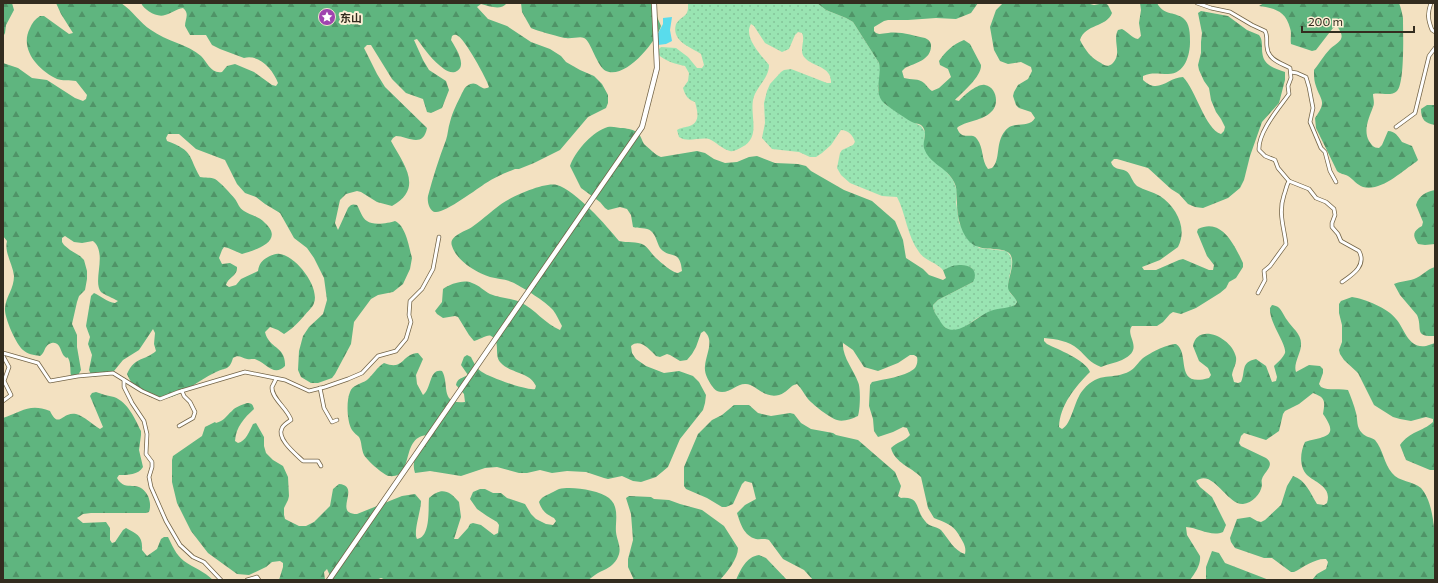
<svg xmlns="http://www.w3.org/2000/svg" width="1438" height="583" font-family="Commissioner,'Noto Sans SC',sans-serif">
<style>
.grass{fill:url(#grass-dots)}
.forest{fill:url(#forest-firs)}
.water{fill:#59dcec}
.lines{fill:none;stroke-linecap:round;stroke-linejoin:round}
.street-casing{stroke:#736447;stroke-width:4.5}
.secondary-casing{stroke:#736447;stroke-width:6}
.street{stroke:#fff;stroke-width:3}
.secondary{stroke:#fff;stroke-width:4.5}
.labels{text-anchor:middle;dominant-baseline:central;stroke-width:4;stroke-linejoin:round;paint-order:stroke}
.poi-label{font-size:11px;font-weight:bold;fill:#332c1f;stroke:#fdefd5;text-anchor:start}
</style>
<defs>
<pattern id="grass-dots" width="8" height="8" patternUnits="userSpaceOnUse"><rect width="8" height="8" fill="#99e4b2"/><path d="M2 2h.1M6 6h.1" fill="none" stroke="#84c499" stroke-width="1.8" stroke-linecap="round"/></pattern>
<pattern id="forest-firs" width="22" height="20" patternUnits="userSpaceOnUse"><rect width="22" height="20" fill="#5fb57f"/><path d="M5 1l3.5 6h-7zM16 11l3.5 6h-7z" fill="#4f9367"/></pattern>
</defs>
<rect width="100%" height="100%" fill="#f3e1c1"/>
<path class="grass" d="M 688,3 L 817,3 L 826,10 L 846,18 L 853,22 L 879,63 L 881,70 L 878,90 L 885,104 L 911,121 L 921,126 L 925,132 L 924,144 L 953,180 L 957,191 L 956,202 L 959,223 L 979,248 L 1006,251 C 1016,259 1010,270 1009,279 C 1008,284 1009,288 1010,293 L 1015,298 L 1017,302 L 1015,305 C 1004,311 990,312 979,317 C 972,321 967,327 958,330 C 945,334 934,317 933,305 L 938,300 L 973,282 L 972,268 C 961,263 954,266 943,270 C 936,262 925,261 919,252 C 907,236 906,214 897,197 L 882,196 L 850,183 L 841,175 L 837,168 L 840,153 L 842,150 L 853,145 L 855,142 C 853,135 848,130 841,130 L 831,145 L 822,153 L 816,157 L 810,157 L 799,152 L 772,149 L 762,138 L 765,123 L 764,103 L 767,91 L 770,84 L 781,72 L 784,70 L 791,69 L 827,83 L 831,83 C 832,66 813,67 805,58 C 798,51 806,41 802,33 L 798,32 L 795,35 L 789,49 L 782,52 L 765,43 L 754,26 L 751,24 C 743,37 761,55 769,65 C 769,79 756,86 753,100 C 750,117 761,137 742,147 C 738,149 734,152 730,151 C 722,149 716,142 709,139 C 699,137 688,143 679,137 L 677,130 C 680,128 682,128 686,127 C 701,124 698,113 695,102 C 688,100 685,95 683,88 L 688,81 L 689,73 L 685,66 C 676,64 664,61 658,54 L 658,50 L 661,47 L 676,48 L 688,57 L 697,68 L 702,68 L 704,65 L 701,54 C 690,47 671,41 676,24 C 683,14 689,18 688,3 Z"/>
<g class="forest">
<path d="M 3,3 L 12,3 L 14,10 L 6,25 L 5,33 L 3,37 Z"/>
<path d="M 56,3 L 121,3 C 133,11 140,23 151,30 C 166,41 189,45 201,56 C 207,62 211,74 222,72 L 227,66 L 235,64 L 254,72 L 272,85 L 276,86 L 278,83 C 273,70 260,54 244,58 L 220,49 L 212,45 L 206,35 L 190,35 L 185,26 C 185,19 190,14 183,8 C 176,9 172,13 165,15 C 157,18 144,10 141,3 L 507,3 C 501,11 489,6 481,4 L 477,7 L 488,19 L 507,26 L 531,42 L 550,49 L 561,56 L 566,62 L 580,70 L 594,76 L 602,84 L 608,95 L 608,103 L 606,108 L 588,117 L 560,150 L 534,163 L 519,169 L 515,169 C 505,173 495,177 486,183 C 478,188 444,214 435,212 C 429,211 427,201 428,196 C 433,177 439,158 446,140 C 448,134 448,128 450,122 C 453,110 457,104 462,93 C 464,90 464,88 467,86 C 478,78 480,93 489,87 C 487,79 464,38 458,36 C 455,34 454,35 452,36 L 451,40 C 455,47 469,67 455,72 C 451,73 447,71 444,69 C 433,61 425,50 417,39 L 414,40 L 423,60 L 429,70 L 446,81 L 449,90 L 442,108 L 431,113 L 427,112 L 423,99 L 406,93 L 392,79 L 371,45 L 367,45 L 364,48 L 377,74 L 385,87 L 427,128 C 423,149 407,136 396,136 L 393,138 L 391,141 C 404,165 424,188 392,206 L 377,202 L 361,192 L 357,191 L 346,194 L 340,200 L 335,223 L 338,230 L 348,208 C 351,204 353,204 357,205 C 360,210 362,218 367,221 C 373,226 389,223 395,221 C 406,226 409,247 412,258 L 410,269 L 403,284 L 393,292 L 378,295 L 371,299 L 354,322 L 351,344 L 335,374 L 332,378 L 318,383 L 311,383 L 301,377 L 298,370 L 299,351 L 303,336 L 309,327 L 323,314 L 327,300 L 324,278 L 314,258 L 307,248 L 294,238 L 280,213 L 265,204 L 256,197 L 245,193 L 237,184 L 225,160 L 196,149 L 179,134 L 168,134 L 166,138 L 167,141 C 194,151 188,156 200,177 C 205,178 211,177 215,179 C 220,182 231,194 235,199 C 238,203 239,208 244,211 C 250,215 260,217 265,223 C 285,241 256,250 242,254 L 228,248 L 224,247 L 222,250 L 219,258 L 222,264 L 230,263 L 237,267 C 238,276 228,277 226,285 L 229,287 L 236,285 L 241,279 L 258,271 C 259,264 262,260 268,257 C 272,255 276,253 280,254 C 296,256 320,287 314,303 C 313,307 307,312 304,316 C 299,322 291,330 284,334 L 278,330 L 270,327 L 265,332 C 269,349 286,346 285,366 C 274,377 267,364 257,360 C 254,358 251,360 247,359 C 241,358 239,354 233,358 C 229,371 226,367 216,372 C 212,374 208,376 205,378 C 185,390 164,409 142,392 C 135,387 130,382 127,374 C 135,356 145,361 156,351 L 154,344 L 155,333 L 153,329 L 139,350 L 123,360 L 114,371 L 107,374 L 92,377 L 89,370 L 92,355 L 88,344 L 90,337 L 86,326 L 91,296 L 94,293 C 101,296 107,302 115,303 L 118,301 C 113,298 105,295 101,292 C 92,281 108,253 93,241 L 82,243 L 74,242 L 65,236 L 62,238 L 62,242 L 64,245 L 70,250 L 80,256 L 84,260 L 87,271 L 87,279 L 85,290 L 79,296 L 77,302 L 72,324 L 77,335 L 77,347 L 81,370 L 77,377 L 74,378 L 71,376 C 70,372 71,365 69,360 C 67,355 68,360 64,356 C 60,351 60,339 49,344 C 44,347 45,353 40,356 C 34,355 27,354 23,350 C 16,344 4,317 5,308 C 6,296 14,289 14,276 C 13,264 4,253 7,241 L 3,236 L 3,63 L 18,68 L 32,78 L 47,80 L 75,98 L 83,101 L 86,99 L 87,95 L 76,81 C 70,80 62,81 57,79 C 38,70 19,49 30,28 C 32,23 35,19 40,16 L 44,16 L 69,34 L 73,33 L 61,14 Z"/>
<path d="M 521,3 L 651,3 L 661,26 C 656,42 625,80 606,71 C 597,67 591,41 584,38 C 580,36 572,39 566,38 C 562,38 535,30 531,28 L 522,12 Z"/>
<path d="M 817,3 L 978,3 L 971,13 L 956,19 L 936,18 L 908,20 L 888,20 L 884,21 L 874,27 L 874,31 C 878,36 882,33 888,33 C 900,31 914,36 925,38 C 929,40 931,42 931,46 C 931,60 915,63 905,68 L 902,71 L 904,78 C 911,80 919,78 924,83 C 927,86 928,88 932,91 L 939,88 L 951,77 L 948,69 L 940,65 L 939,61 C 945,52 953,44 964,40 L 970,44 L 981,65 C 982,76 963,92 955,100 L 959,101 C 963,96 978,83 985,85 C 996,87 999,102 993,110 C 983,122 966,120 957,128 C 962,142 972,131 977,139 C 984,148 981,160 988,169 L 992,168 C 1001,160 995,143 1005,131 C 1013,120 1029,129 1035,118 L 1031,112 L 1019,108 L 1016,105 L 1013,96 L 1014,92 L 1018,85 L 1028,79 L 1032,71 L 1031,67 L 1021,62 L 1008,64 L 1000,61 L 994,50 L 990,27 L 996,10 L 1003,3 L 1086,3 L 1094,5 L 1105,3 L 1108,5 L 1112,13 C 1107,27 1085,24 1080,40 C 1085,50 1091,58 1101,63 C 1105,66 1108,67 1112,64 C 1123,54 1112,41 1118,30 L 1122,29 C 1128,32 1132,38 1138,39 L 1141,36 L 1139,23 L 1141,10 L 1140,3 L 1157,3 C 1164,16 1173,11 1183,18 C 1190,23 1190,34 1190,42 C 1190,55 1185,74 1168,74 C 1158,74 1152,72 1143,76 L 1143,80 C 1159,95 1168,77 1183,77 C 1196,90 1205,129 1221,134 L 1224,131 L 1225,127 L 1221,119 L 1216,112 L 1211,100 L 1209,88 L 1204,81 L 1199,70 L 1198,65 L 1201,53 L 1201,42 L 1202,33 L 1198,13 L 1201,11 L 1228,16 L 1247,30 L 1259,35 C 1262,39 1262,43 1262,48 C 1262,65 1271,67 1285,72 L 1285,80 L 1279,103 L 1262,122 L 1250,156 L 1244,180 L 1240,188 L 1228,198 L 1203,208 L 1195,207 L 1188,204 L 1179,194 L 1171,189 L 1148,168 L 1117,159 L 1114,159 L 1111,162 C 1113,170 1120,168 1126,171 C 1131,174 1132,182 1137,186 C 1144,190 1153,192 1160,196 C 1176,207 1188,228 1178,247 L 1160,260 L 1142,267 L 1144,270 L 1156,270 L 1179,260 L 1183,259 L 1209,270 L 1213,270 L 1214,265 L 1207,256 L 1197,232 L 1198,229 C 1222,217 1235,246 1243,263 L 1243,267 L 1236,278 L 1229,282 L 1226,288 L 1220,293 L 1196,308 L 1181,314 L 1173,312 L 1170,314 L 1163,322 L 1157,326 L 1132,326 C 1124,336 1146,349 1122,360 C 1115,363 1108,364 1101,367 C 1090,363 1086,356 1078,349 C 1069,341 1056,339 1044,338 L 1044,341 L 1047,344 C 1057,349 1086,360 1090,372 C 1075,387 1060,405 1059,427 L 1062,429 C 1072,424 1074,400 1083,390 C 1100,370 1112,381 1130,371 C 1134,369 1137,364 1141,360 C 1147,354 1167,344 1176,344 C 1191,354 1173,388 1209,378 L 1211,375 L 1208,368 L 1199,361 L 1193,346 C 1197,322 1232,337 1236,357 C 1237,364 1233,368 1232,375 L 1234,382 L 1238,383 L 1241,382 C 1246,372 1240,362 1256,359 L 1266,366 L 1272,382 L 1276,381 L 1277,377 L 1274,366 C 1278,362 1283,358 1285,353 C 1287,344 1269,323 1270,308 L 1272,305 C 1274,305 1276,306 1278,307 C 1282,310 1284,316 1287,320 C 1292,328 1302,334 1301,345 C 1301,353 1293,364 1296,372 L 1309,365 L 1320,366 L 1323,369 L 1323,373 L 1319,384 L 1321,387 C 1329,391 1339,388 1348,390 C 1351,397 1354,405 1356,413 C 1358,420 1356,427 1362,433 C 1365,437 1371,437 1375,440 C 1383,449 1384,464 1392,473 C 1399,482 1413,481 1421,488 C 1438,507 1435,555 1435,580 L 1312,580 L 1317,574 L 1326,569 L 1328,562 L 1326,559 C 1315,558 1304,567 1294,572 L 1291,572 L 1272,558 L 1264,558 L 1235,548 L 1231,542 L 1230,538 L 1237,519 L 1250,517 L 1257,521 L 1261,522 L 1265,520 L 1281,505 L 1287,486 L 1293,476 C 1306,480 1310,493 1317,504 L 1324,505 L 1327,503 C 1332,487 1316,483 1307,475 C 1299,467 1300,452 1305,442 C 1322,436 1341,439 1323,414 C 1325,401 1326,398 1313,393 L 1299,404 L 1285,411 L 1283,414 L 1279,431 L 1266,440 L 1244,433 L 1241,436 L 1239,443 L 1241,446 L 1266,458 C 1276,465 1264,472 1262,479 C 1261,481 1262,483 1262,485 C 1261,494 1252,503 1243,504 C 1227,505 1213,468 1196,481 L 1200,487 L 1212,497 L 1226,525 L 1223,532 C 1211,537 1199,528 1186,527 L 1187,535 L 1200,556 C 1201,565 1195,573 1190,580 L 813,580 L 804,570 L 783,559 L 769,540 C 764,538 760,540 756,539 C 744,536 740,523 737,513 L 745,505 L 756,499 L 752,483 L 745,481 L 742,484 L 733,504 L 726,507 L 722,507 L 707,498 L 686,489 L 684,486 L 684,467 L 698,434 L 712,420 L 722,415 L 734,405 L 749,405 L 758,413 L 771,416 L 790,413 L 794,414 L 801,423 L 811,429 L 833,433 L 836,435 L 858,440 L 895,472 L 901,486 L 898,496 L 901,498 C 921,496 915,510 925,521 C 929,527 936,526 941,530 C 948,538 954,551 965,554 C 966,549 965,546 963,542 C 954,525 951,525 934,518 L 928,508 L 921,477 C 911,467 895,463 891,448 C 897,442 905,441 910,435 L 907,428 L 903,427 L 893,432 L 878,437 L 874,431 L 873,419 L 869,406 L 870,385 L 872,382 C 884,379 904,377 914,369 C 917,366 918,361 917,357 L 914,355 L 910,355 L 898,363 L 878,371 L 864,367 L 853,350 L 843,343 C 842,357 854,370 858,382 C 861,388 860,410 858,416 C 852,419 843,422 837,420 C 830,418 812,404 808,399 C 804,394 802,389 797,384 C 790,385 787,393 779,395 C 763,399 755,383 745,384 C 737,384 731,392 722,392 C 717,392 714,389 712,386 C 708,380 704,373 705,366 C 706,354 715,340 704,331 L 701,333 L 696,347 L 692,354 L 687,360 L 680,361 L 670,355 L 667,354 L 660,357 L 656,356 C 650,350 640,338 631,346 L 632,353 L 636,359 L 646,366 L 664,373 L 679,371 L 693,376 L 699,382 L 706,395 L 705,403 L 703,410 L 680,439 L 668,467 L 656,477 L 641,482 L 633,481 L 622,476 L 608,479 L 604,478 L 586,472 L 567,471 L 552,473 L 540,470 L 527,473 L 519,473 L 497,467 L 485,468 L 461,476 L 430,471 L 415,473 C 410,459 421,447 429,435 C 399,435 416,479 389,476 C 383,475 366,459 364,455 C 361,449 362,442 359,437 C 357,435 354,433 352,430 C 347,422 346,401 350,392 C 352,385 361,384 367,380 C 373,375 377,367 384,363 C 405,371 401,354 418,353 L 423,359 L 416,375 L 417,384 L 423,395 C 432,388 429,368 442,371 C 450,384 439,405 465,402 L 464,394 L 456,385 C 457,378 463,378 468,375 L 461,365 L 464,357 L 467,355 L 471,357 C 474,363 476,368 482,372 C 489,377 527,391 535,389 L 536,386 C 529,371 510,374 500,362 C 494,355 501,341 491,336 C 488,334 479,340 474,341 L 469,335 L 458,317 L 455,316 L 443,318 L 437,314 L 435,311 L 442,302 L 443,289 C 450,284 464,279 472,283 C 479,285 484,291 490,294 C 500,298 511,298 520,302 C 535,309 545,324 560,330 L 562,326 C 559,321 557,315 553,310 C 545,301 525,289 514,283 C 506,279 498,279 490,277 C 475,272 457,261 452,246 C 448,236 466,231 472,227 C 484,219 494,208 506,201 C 516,195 545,182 557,185 C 575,190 607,226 619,241 C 627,243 637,241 644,245 C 648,248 650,251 653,255 C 658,260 671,272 678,273 L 682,271 C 680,248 670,260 660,248 C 657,243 656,235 651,231 C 647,227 638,229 633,227 L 631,215 L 627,209 L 620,207 L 608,210 L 605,208 L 600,202 L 581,188 L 570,166 C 575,152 590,134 605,128 C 610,125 618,128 623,128 C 629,129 633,129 638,133 C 641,136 642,141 644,144 C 649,148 655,155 661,157 L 697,151 L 705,153 L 714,159 L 725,163 L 737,162 L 749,157 L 757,156 L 775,163 L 798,164 L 806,166 L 811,171 L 844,190 L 872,201 L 895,221 L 903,240 L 906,258 L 923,269 L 929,275 L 943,280 L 946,278 L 943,270 C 948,268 953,265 959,265 C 970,264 979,270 973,282 L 938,300 L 933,305 C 933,310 936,315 939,319 C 951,344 973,319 988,312 C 996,308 1006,309 1015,305 L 1017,302 C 1015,296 1008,293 1008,287 C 1008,277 1016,263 1010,254 C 1003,245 979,254 968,240 C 960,230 957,215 957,203 C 956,195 958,190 954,182 C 947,167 929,164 924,148 C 922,141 929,132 921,125 C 918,123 915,124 912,122 C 908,120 885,105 882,101 C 874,90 882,75 879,63 L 853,22 L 846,18 L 826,10 Z"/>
<path d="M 1264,3 L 1399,3 C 1401,8 1402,13 1403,18 C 1403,31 1405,83 1397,91 C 1391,97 1380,92 1373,94 C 1373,98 1375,103 1373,107 C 1369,118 1363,130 1369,141 C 1372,145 1373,148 1379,148 L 1382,145 L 1388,131 C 1395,131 1398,136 1402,142 L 1412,146 L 1418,160 L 1416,162 C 1402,171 1381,192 1363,187 C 1357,185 1353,179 1348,176 C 1344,174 1340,174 1337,171 L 1316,128 L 1315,118 C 1328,100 1320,101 1315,83 C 1314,79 1314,75 1314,70 C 1319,64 1324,55 1330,49 C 1339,41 1347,40 1337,26 L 1333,28 L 1316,50 L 1312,51 L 1291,44 C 1290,38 1292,33 1290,28 C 1286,11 1274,8 1259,6 Z"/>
<path d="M 1427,105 L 1435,105 L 1435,125 C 1425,123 1421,120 1421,109 Z"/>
<path d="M 1435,190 L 1435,244 L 1425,245 L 1418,244 C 1412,235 1413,231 1422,226 L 1423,222 L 1416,205 C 1419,195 1426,192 1435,190 Z"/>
<path d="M 1435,267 L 1435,336 C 1413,337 1423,328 1417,315 L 1400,295 L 1394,284 C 1401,281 1408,281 1414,279 C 1422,276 1427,269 1435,267 Z"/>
<path d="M 1352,297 C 1365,299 1388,308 1396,319 C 1405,329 1408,349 1426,346 C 1429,345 1432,344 1435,343 L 1435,470 L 1430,470 L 1406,460 L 1400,445 C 1410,431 1422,432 1433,422 L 1433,419 L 1426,417 L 1411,421 L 1400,419 L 1393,417 L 1374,405 L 1358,373 L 1344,360 L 1340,354 L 1339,350 L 1342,342 L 1342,325 L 1339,313 L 1339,304 L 1341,301 Z"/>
<path d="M 96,392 C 102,394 108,396 114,397 C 128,402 135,419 141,431 L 141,435 L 139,450 L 143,467 C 138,475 128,475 119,475 L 117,478 C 126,494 138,477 148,496 C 150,501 151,506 149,512 L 146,513 L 91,513 L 83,514 L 77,518 L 83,523 L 106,522 L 110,528 L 110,540 L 112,543 L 115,542 L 123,530 L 126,528 C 137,534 143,536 142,550 L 147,556 L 157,549 L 161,539 L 164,537 L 168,537 C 172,545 176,555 184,561 C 194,568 204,571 213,580 L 3,580 L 3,418 C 22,412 29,403 50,411 C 59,430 62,411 76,414 C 84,416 93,425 100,429 L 103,427 L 90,396 L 92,393 Z"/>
<path d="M 247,403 C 252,403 253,405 254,409 C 244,418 236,427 235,441 L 238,443 C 246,441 249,432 253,424 L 256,423 L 264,437 L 264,446 L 266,453 L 273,460 L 283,466 L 288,477 L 289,496 L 288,500 L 284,508 L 284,515 L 285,519 L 299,526 L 306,526 L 314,522 L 330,506 L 333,489 L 339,484 C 362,486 332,514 357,514 L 402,496 L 415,494 L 421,501 C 421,511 413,532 417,539 C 431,537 428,508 429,498 C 441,487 449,490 459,502 L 461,517 L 454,539 L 458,539 L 468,528 L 470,524 L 473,523 L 481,525 L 494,535 L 498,533 L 499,525 L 497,522 L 487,516 L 477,509 L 470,499 L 473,492 L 480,489 L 485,489 L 493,493 L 501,493 L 507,498 L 525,504 L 531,514 L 536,519 L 546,524 L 553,525 L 556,521 L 554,518 C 546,514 542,511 539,502 C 542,496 546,496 551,493 C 554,492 556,490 559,489 C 572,486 598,490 609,498 C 620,507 615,522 616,532 C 617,542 623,548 617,559 C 612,567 606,569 598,573 C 594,575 592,578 588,580 L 386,580 L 381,578 L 376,580 L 332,580 L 327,569 L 324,572 L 325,580 L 279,580 L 283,567 L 283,563 L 280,561 L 272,562 L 266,567 L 249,575 L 237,574 L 208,553 L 191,531 L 177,503 L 172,482 L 172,460 L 173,456 L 202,436 L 205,427 L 215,422 L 216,423 C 224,421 226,416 232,411 C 235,407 242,405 247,403 Z"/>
<path d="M 629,496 L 651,497 L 654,499 L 669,500 L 680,504 L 702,510 L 724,526 L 738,548 C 738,559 727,572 720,580 L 634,580 L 628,567 L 628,559 L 633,540 L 631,514 L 626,498 Z"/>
<path d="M 1212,551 L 1219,553 L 1225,563 L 1269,580 L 1206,580 L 1206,567 Z"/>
<path d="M 759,555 L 766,558 L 787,580 L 736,580 C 741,569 746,557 759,555 Z"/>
</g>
<path class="water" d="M 672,17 L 670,30 L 672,41 L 666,44 L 658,45 L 656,37 L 663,24 L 663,18 Z"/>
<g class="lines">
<g class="street-casing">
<g id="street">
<path d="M 1197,3 L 1211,8 L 1230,12 L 1252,25 L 1265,31 C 1268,36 1266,42 1267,47 C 1268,60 1281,63 1290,68 L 1291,78 L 1288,86 L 1289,94 C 1279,108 1258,132 1259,150 L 1265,156 L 1275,160 L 1278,168 L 1289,181 L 1309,189 L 1316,198 L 1326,202 L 1334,209 L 1335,215 L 1332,223 L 1332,227 L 1338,234 L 1341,241 L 1359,251 C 1367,266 1352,275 1342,282"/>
<path d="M 1431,3 C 1427,14 1428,20 1432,30 L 1435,32"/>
<path d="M 1291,72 L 1297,73 L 1306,77 L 1309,87 L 1313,108 L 1310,122 L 1321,148 L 1325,152 L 1330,171 L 1336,182"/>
<path d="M 1396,127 L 1415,113 L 1429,56 L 1435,48"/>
<path d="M 1258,293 L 1265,280 L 1264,271 L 1270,266 L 1286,244 C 1284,227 1278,213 1284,195 C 1286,190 1286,186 1289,181"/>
<path d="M 3,353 L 38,363 L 50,381 L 78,376 L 113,373 L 142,391 L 160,399 L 178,392 L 245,372 L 285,380 L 309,391 L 325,387 L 348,379 L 362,373 L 378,356 L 396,351 L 406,339 L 411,322 L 409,315 L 410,301 L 422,289 L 433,269 L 439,237"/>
<path d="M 3,356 L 9,367 L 4,381 L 11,395 L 3,401"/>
<path d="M 276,379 C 275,381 273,385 272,387 C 271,398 288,409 291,420 C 288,422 283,425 282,428 C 276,439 297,455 303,461 L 318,461 L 321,466"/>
<path d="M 124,380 L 124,387 L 132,403 L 144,421 L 147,434 L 146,454 L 152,462 L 152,467 L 149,477 L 151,487 L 166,521 L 180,545 L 193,557 L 204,562 L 221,580"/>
<path d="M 320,388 L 324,408 L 332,422 L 337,420"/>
<path d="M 179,426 L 193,418 L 195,412 L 190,402 L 184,396 L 182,391"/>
<path d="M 247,580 L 257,577 L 259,580"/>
</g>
</g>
<g class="secondary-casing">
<path id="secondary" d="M 329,580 L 642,127 L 657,68 L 654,3"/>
</g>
<use href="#street" class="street"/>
<use href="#secondary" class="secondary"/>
</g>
<defs>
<g id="sight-disc" transform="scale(0.9)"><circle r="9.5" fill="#9f44af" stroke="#fdefd5"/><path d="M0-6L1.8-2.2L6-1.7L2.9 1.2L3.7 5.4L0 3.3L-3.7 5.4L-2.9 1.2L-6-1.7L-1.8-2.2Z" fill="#fff"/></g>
</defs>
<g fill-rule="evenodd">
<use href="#sight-disc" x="327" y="17"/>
</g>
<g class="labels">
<g class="poi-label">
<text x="340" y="17">东山</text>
</g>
</g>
<rect width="1438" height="583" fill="none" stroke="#332c1f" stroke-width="8"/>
<path d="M1302 26v6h112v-6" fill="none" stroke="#332c1f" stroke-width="2"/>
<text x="1308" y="26" font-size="12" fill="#332c1f" stroke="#fdefd5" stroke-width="3" paint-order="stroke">200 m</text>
</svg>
